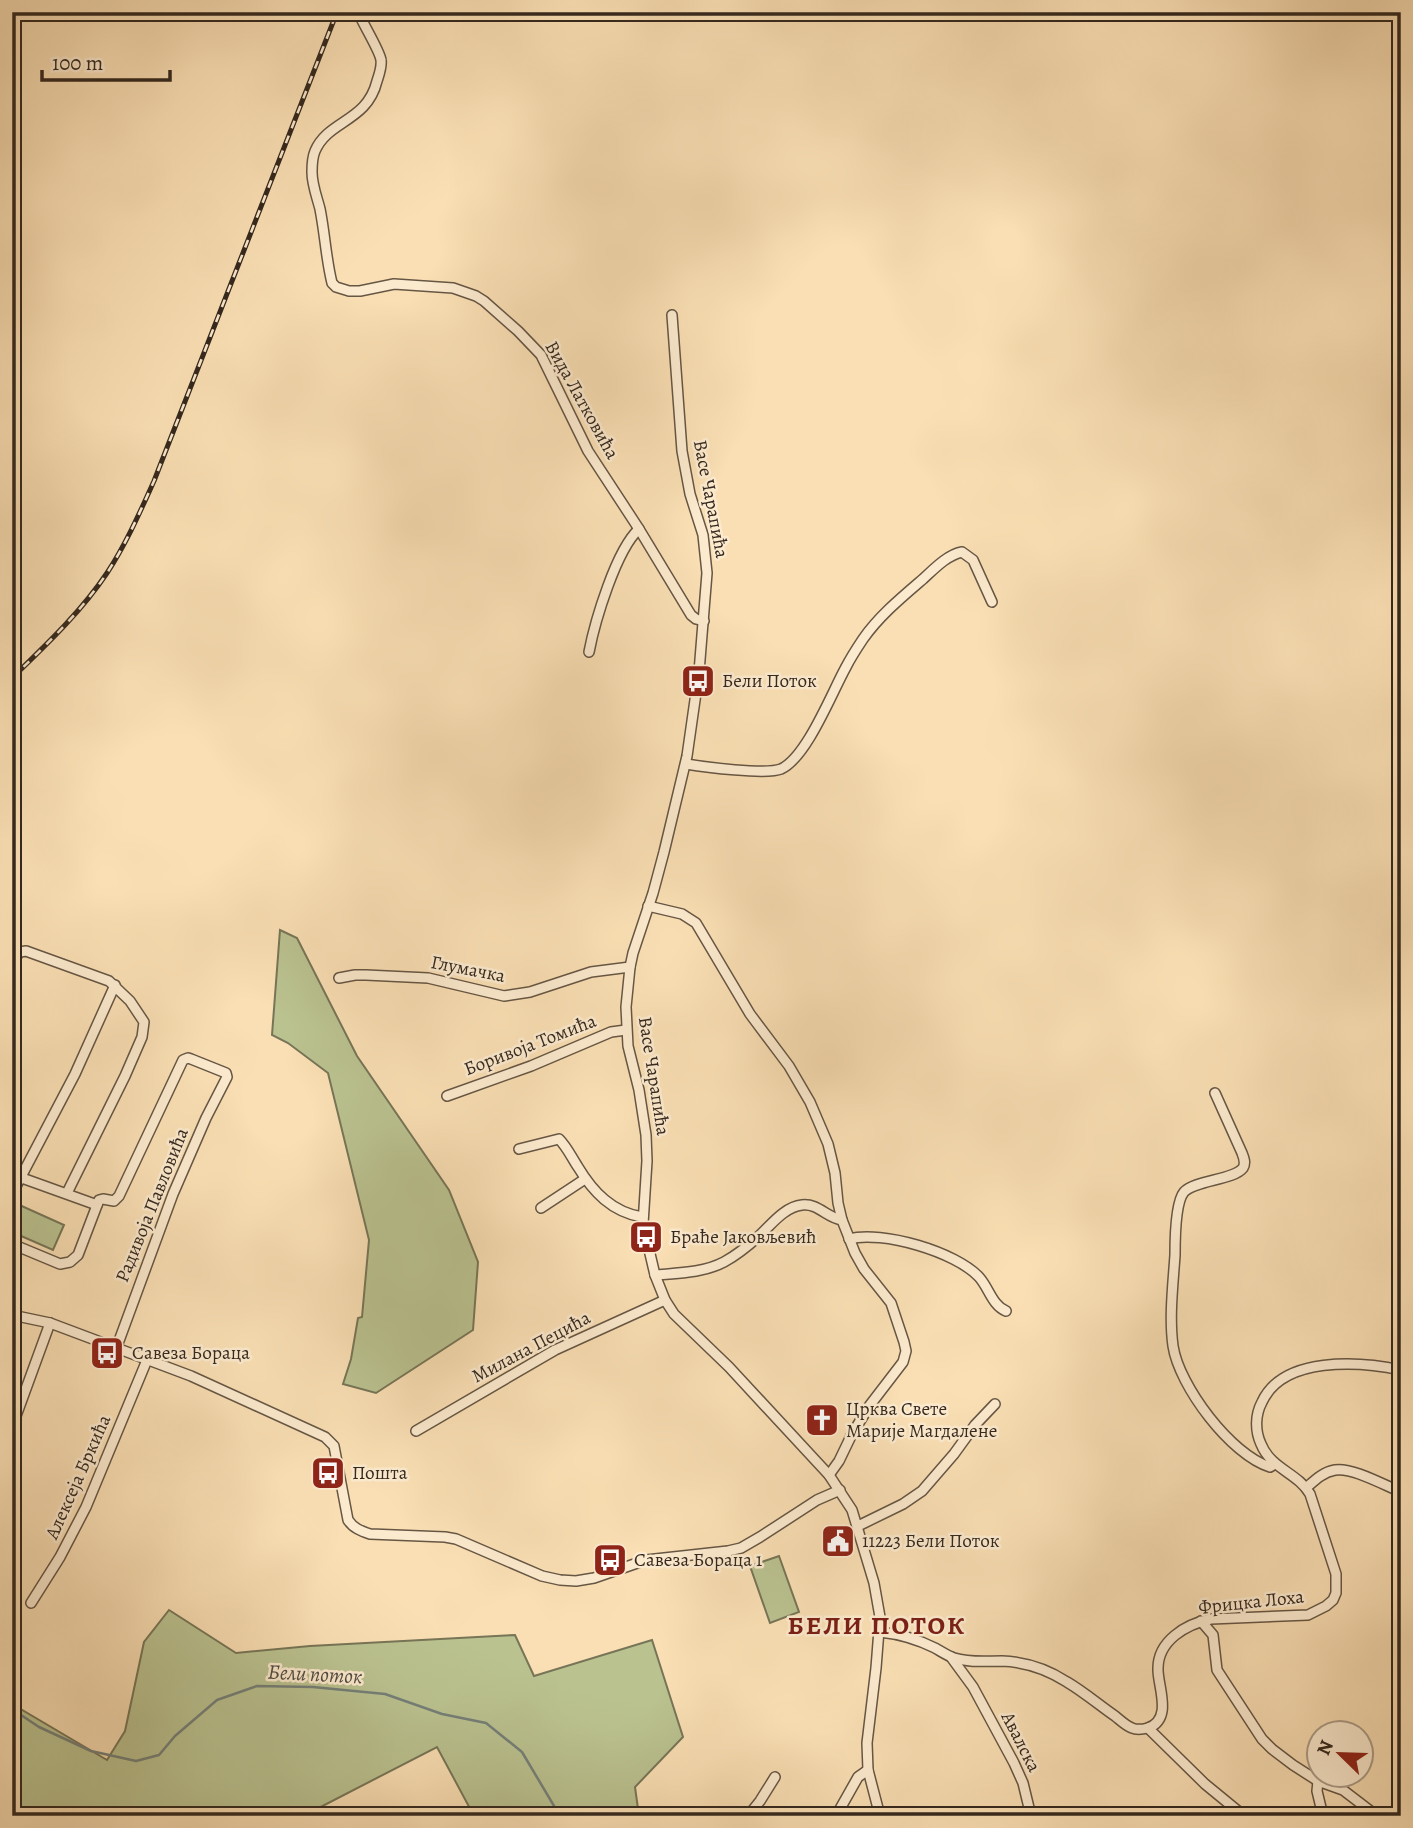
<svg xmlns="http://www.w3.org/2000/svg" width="1413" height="1828" font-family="Alegreya,serif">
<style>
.green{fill:#bac290;stroke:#777557;stroke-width:2}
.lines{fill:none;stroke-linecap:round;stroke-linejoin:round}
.stream{stroke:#758079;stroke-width:2.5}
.minor-casing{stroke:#665644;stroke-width:12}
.minor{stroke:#fceace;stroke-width:9}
.rail-casing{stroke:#34281e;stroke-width:5}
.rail{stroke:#fceace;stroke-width:2.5;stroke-dasharray:8;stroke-linecap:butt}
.labels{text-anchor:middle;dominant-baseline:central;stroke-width:5;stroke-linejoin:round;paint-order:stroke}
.street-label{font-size:19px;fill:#34281e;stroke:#fceace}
.poi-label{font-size:19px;fill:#34281e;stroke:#fceace;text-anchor:start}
.water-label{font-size:21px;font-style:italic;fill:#4f4c44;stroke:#fceace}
.district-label{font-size:26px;font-weight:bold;letter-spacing:2px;fill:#7a1f14;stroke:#fceace}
</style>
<rect width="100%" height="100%" fill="#fadfb4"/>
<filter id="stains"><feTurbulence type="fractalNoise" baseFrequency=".00286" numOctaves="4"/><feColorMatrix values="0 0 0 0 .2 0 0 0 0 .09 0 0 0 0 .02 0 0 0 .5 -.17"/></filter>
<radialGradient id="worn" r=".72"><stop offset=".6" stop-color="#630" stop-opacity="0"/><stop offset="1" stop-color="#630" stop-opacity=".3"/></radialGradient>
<g class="green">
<path d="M 280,930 L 297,938 L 357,1056 L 449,1190 L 478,1262 L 473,1330 L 376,1393 L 343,1384 L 351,1359 L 358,1318 L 362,1317 L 369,1240 L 328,1073 L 288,1043 L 272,1035 Z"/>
<path d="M 15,1203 L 64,1225 L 53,1250 L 12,1232 L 12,1210 Z"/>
<path d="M 779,1556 L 799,1612 L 770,1623 L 750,1566 Z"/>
<path d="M 169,1610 L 236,1653 L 310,1646 L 515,1635 L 534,1676 L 652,1640 L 683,1737 L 635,1787 L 639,1816 L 474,1816 L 437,1747 L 307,1814 L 308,1816 L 12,1816 L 12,1704 L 107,1760 L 125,1731 L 144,1642 Z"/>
</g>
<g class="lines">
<path class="stream" d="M 12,1709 L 39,1727 L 91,1751 L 136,1761 L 159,1755 L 175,1736 L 217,1700 L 257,1686 L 313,1687 L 385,1694 L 442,1714 L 486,1723 L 522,1752 L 560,1816"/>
<g class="minor-casing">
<g id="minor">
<path d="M 358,12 C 363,24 380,51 381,60 C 382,67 379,75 377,81 C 367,122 328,120 315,151 C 312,158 312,165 312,172 C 312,185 317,197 320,209 C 325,234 326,259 332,283 L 336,287 L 349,291 L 360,291 L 394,284 L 453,288 L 476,296 L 484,301 L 518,331 L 541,355 L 588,451 L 639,529 L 691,615 L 696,619 L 704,621"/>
<path d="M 672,315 L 682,451 L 690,494 L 703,535 L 707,573 L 699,672 L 687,756 L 664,852 L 653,893 L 633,953 L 630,967 L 626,1007 L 628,1046 L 639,1090 L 646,1135 L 647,1161 L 643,1224 L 655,1275 L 665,1300 L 674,1314 L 729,1367 L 829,1475 L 852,1510 L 874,1583 L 880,1617 L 876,1668 L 867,1743 L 868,1770 L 880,1816"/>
<path d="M 589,652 C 595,621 616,550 639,529"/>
<path d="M 686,764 C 704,767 766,775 781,769 C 807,757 832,692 846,667 C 851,657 857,648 863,639 C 879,616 902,597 923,579 C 934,569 947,555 962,552 L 973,560 L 992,602"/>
<path d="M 648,906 L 682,914 L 696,923 L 750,1014 L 789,1066 L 810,1102 L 828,1144 L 835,1173 L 838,1203 L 842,1220 L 855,1253 L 864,1269 L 891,1303 L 904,1342 L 906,1351 L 903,1362 L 870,1405 L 852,1434 L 839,1461 L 829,1475"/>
<path d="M 12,961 L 20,952 L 26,951 L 109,981 L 130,1001 L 144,1022 L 142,1037 L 125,1076 L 67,1193"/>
<path d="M 339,978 L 355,975 L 366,975 L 428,978 L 504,996 L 530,992 L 591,972 L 630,967"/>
<path d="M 1215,1093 L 1242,1153 C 1244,1158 1246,1163 1243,1168 C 1234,1180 1195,1180 1184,1192 C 1175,1203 1175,1241 1175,1255 C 1173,1285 1169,1317 1173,1346 C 1179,1386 1231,1455 1270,1467 L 1275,1464"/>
<path d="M 447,1096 L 531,1066 L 611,1032 L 626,1030"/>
<path d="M 519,1149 L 559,1139 C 567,1147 572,1158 578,1167 C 593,1192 612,1212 642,1217"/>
<path d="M 22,1178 L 97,1205"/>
<path d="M 12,1194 L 75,1074 L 115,985"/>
<path d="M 541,1208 L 585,1179"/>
<path d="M 849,1239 C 882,1230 956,1252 979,1277 C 989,1288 992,1305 1006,1311"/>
<path d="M 12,1244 L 60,1264 L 70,1262 L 78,1255 L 99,1200 L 103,1199 L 114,1201 L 119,1196 L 183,1060 L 188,1058 L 191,1059 L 226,1073 L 227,1077 L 206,1118 L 173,1194 L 116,1349"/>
<path d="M 655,1275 C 678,1273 703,1273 724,1262 C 737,1255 748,1246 759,1236 C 771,1225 784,1207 802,1205 C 818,1203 827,1218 842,1220"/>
<path d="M 12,1315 L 50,1323 L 191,1376 L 325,1437 L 334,1446 L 348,1520 C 353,1528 361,1531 370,1534 L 445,1537 L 456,1539 L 542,1576 L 560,1580 L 576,1581 L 594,1578 L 646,1560 L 728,1551 L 741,1548 L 760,1537 L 817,1500 L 840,1490"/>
<path d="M 12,1427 L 50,1323"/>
<path d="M 416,1431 L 555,1350 L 665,1300"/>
<path d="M 1306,1488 C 1315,1480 1323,1472 1335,1470 C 1352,1467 1384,1485 1401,1492"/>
<path d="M 858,1526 L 903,1504 L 922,1491 L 954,1454 L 975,1425 L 995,1404"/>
<path d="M 31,1603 L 60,1557 L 86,1507 L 147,1360"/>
<path d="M 1201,1621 L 1213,1635 L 1217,1670 L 1262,1739 L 1272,1749 L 1293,1765 L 1318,1781 L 1343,1790 L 1377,1816"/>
<path d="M 880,1632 C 900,1634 917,1639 935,1648 C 942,1652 948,1656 954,1658 C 970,1663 986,1661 1002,1661 C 1026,1662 1047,1669 1067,1682 C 1084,1692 1099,1705 1115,1716 C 1120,1720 1126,1726 1132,1728 C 1136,1730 1144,1729 1148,1728 C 1173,1719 1158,1687 1158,1670 C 1157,1641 1186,1624 1211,1619 L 1308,1615 L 1326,1606 L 1333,1600 L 1336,1593 L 1336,1574 L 1310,1494 C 1298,1473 1271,1469 1261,1444 C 1255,1431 1255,1415 1262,1402 C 1283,1356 1359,1361 1401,1370"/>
<path d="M 951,1657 L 973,1687 L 1014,1763 L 1023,1783 L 1031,1816"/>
<path d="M 1148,1728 L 1205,1784 L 1244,1816"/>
<path d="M 1318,1781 L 1317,1791 L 1323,1816"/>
<path d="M 375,1815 L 376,1816"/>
<path d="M 748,1816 L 760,1801 L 775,1777"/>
<path d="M 836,1816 L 858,1777 L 868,1770"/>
</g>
</g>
<use href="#minor" class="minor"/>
<g class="rail-casing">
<path id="rail" d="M 12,678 C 46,645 81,612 107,573 C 126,544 140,512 154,481 L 337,12"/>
</g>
<use href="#rail" class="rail"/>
</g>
<defs>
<g id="bus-square" transform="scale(1.75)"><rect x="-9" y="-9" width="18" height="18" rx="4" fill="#8f2418" stroke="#fceace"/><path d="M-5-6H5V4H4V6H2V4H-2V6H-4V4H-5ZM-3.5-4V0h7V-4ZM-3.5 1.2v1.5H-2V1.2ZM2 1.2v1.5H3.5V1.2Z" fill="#fff"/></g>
<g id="church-square" transform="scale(1.75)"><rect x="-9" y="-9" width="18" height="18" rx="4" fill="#8f2418" stroke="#fceace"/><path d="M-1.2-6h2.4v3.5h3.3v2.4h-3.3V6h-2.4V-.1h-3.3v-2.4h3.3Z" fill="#fff"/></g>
<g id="civic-square" transform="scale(1.75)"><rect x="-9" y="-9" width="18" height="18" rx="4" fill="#8f2418" stroke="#fceace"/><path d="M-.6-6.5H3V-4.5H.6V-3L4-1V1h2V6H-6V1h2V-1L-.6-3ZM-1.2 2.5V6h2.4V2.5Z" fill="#fff"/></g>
</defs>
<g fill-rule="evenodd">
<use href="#bus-square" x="698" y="681"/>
<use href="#bus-square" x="646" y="1237"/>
<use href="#bus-square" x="107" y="1353"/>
<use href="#church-square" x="822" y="1420"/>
<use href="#bus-square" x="328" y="1473"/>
<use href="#civic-square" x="838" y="1541"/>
<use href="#bus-square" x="610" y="1560"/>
</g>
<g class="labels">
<g class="street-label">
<text transform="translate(582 400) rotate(61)">Вида Латковића</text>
<text transform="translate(711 499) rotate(79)">Васе Чарапића</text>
<text transform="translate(468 969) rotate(11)">Глумачка</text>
<text transform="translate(530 1045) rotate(-21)">Боривоја Томића</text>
<text transform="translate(654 1076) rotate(81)">Васе Чарапића</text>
<text transform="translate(152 1205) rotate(-68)">Радивоја Павловића</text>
<text transform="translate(531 1347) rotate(-28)">Милана Пецића</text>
<text transform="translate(78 1477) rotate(-66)">Алексеја Бркића</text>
<text transform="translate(1251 1602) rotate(-6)">Фрицка Лоха</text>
<text transform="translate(1021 1742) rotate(63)">Авалска</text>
</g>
<g class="poi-label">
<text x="722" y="681">Бели Поток</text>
<text x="670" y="1237">Браће Јаковљевић</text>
<text x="132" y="1353">Савеза Бораца</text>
<text x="846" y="1409">Црква Свете<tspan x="846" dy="22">Марије Магдалене</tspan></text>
<text x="352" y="1473">Пошта</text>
<text x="862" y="1541">11223 Бели Поток</text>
<text x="634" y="1560">Савеза Бораца 1</text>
</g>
<g class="water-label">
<text transform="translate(315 1674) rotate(3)">Бели поток</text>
</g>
<g class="district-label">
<text x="877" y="1625">БЕЛИ ПОТОК</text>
</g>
</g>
<rect width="1413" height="1828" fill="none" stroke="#fadfb4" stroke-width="42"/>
<rect x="14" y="14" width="1385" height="1800" fill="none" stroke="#34281e" stroke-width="3.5"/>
<rect x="21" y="21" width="1371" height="1786" fill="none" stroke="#34281e" stroke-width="2"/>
<g transform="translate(1340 1754) rotate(293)"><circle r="33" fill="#fceace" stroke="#ac9c88" stroke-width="2"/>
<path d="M0-5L12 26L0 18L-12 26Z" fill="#8f2418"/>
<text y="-10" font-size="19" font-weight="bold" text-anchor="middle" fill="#34281e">N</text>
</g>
<path d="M42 70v10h128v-10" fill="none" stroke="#34281e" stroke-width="3.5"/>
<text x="52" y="70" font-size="21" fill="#34281e" stroke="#fceace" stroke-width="5" paint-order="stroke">100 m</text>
<rect width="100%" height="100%" filter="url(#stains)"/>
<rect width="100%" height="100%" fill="url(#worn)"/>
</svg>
